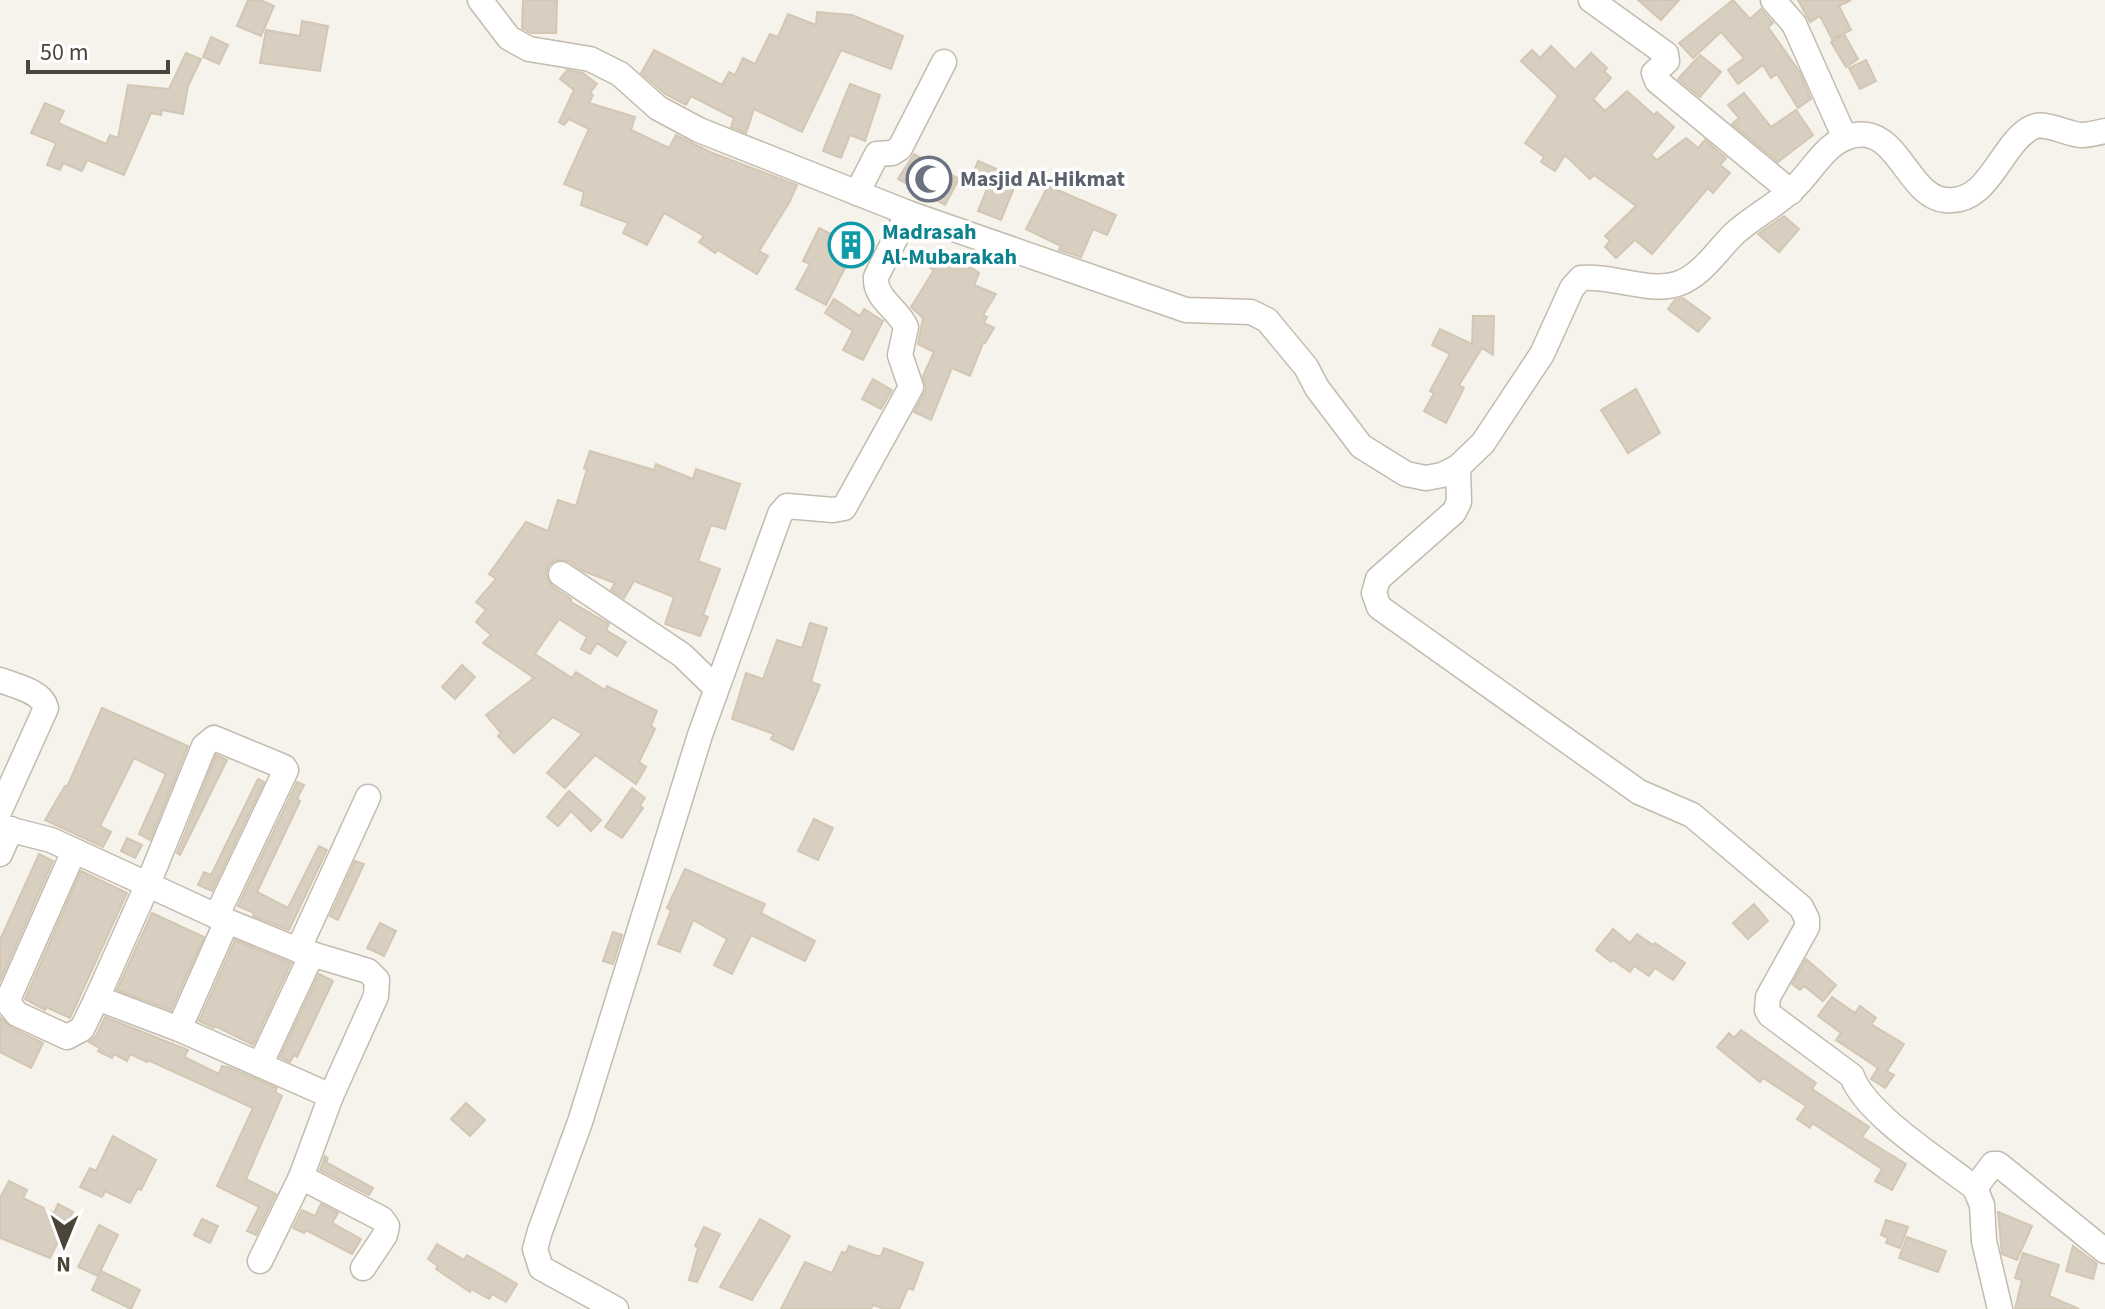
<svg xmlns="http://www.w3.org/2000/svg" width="2105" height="1309" font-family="'Source Sans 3',sans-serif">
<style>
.building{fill:#d8cfc1;stroke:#d3c7b4;stroke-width:2}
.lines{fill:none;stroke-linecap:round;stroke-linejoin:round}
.minor-casing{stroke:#c2bbae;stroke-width:27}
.minor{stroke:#fff;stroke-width:24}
.labels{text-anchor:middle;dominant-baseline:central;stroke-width:7;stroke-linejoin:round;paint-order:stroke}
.worship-label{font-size:22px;font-weight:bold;fill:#5b616d;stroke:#fff;text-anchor:start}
.culture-label{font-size:22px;font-weight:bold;fill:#0d838f;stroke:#fff;text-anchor:start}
</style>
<rect width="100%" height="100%" fill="#f6f3ec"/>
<g class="building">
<path d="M 248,0 L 260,0 L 274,6 L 261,36 L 237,26 Z"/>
<path d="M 523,0 L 557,0 L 556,33 L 531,33 L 522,28 Z"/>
<path d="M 1638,0 L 1679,0 L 1661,20 Z"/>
<path d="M 1733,0 L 1750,19 L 1761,9 L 1773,23 L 1768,27 L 1799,71 L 1811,99 L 1798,108 L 1777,74 L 1771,78 L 1763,65 L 1738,84 L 1728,70 L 1744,58 L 1721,32 L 1693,58 L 1679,43 Z"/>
<path d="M 1798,0 L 1851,0 L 1839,6 L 1851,30 L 1832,39 L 1820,16 L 1810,22 Z"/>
<path d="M 817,12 L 852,15 L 903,36 L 891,69 L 841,50 L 802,132 L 754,109 L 746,133 L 731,127 L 734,118 L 691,96 L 686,105 L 665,94 L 641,73 L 654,50 L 722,85 L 729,72 L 735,75 L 743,58 L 755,64 L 770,34 L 778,37 L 788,14 L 816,25 Z"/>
<path d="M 302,21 L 328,26 L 320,71 L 260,63 L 266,30 L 300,36 Z"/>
<path d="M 1844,34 L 1858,59 L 1846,67 L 1831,42 Z"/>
<path d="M 211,37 L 228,45 L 219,64 L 203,57 Z"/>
<path d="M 1551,46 L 1575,70 L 1591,53 L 1607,68 L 1604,71 L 1611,78 L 1593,99 L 1605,111 L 1627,91 L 1654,115 L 1657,112 L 1674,127 L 1651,155 L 1657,160 L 1686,138 L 1698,148 L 1705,140 L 1726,158 L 1720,165 L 1730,173 L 1713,193 L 1708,188 L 1652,254 L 1635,240 L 1616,258 L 1605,247 L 1610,241 L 1605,236 L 1636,206 L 1594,175 L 1590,179 L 1565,155 L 1555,171 L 1541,162 L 1544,157 L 1525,143 L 1558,96 L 1521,61 L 1532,50 L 1540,58 Z"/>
<path d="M 186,53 L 201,59 L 188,86 L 183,114 L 162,110 L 161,115 L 151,113 L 124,175 L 87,160 L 82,171 L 63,163 L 60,170 L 47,165 L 56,143 L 31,133 L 45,103 L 64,111 L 58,123 L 106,144 L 110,135 L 118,138 L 128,85 L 169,89 Z"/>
<path d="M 1700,55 L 1721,72 L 1700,97 L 1678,79 Z"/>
<path d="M 1866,60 L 1876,81 L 1860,89 L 1849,68 Z"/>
<path d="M 567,70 L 583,73 L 597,84 L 590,93 L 593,95 L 589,103 L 635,117 L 631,130 L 669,148 L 676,135 L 710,152 L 797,185 L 789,203 L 759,251 L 768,256 L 757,274 L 718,250 L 715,253 L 699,242 L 704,236 L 664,213 L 647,245 L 623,233 L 628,223 L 581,205 L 584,192 L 564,184 L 589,129 L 569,119 L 564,125 L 559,122 L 574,90 L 560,79 Z"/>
<path d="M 850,84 L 880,95 L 865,141 L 850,135 L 841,158 L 823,151 Z"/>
<path d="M 1744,93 L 1771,127 L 1796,110 L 1813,135 L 1778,162 L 1732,124 L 1739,118 L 1728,105 Z"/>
<path d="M 914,154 L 959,179 L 945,205 L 898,179 Z"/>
<path d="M 978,161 L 1018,178 L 1001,220 L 978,211 L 987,189 L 970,182 Z"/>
<path d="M 1048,186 L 1116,215 L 1107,235 L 1093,229 L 1081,257 L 1059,250 L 1061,246 L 1026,229 Z"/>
<path d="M 1784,216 L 1799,229 L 1779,252 L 1758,234 Z"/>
<path d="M 847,224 L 869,233 L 854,267 L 847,264 L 826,305 L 796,289 L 810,264 L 803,261 L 819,228 L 841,239 Z"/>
<path d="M 939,250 L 962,260 L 979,273 L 974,285 L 996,294 L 983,315 L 987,317 L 984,323 L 994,328 L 985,343 L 983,343 L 970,376 L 952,368 L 931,420 L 914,412 L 924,394 L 926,388 L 923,376 L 934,352 L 918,344 L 923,318 L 911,307 L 934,270 L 930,268 Z"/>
<path d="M 1683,298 L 1710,318 L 1698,332 L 1668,309 L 1675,300 Z"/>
<path d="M 834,299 L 860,316 L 864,309 L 883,321 L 863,360 L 843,350 L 853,331 L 825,313 Z"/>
<path d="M 1473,316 L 1494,316 L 1493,355 L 1482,348 L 1459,385 L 1464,388 L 1446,423 L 1424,411 L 1434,393 L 1430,391 L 1450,354 L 1432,345 L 1440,329 L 1472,344 Z"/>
<path d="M 873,379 L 892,390 L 881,409 L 862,399 Z"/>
<path d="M 1636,389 L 1660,433 L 1628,453 L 1601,410 Z"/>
<path d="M 590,451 L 654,470 L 656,464 L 693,479 L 696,469 L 740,484 L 725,529 L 711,525 L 698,561 L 720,569 L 703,615 L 708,617 L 700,636 L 665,624 L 674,597 L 634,581 L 624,598 L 611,590 L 615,583 L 583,571 L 569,561 L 555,560 L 548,566 L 546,574 L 552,586 L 571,599 L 571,602 L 609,624 L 606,630 L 626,642 L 617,656 L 597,643 L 590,654 L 581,649 L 587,637 L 559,619 L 535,654 L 572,678 L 576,672 L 605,690 L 607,686 L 657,711 L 651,726 L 655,729 L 639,762 L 646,767 L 636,784 L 595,755 L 565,788 L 547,773 L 582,734 L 553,717 L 514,753 L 498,736 L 501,733 L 486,715 L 534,678 L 483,643 L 491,635 L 476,622 L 486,610 L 476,602 L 496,579 L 489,574 L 526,522 L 548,531 L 558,500 L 576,506 L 587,469 L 584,468 Z"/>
<path d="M 810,623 L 827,628 L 811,682 L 820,685 L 793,750 L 771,739 L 774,734 L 732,719 L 746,673 L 763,679 L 777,640 L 802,648 Z"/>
<path d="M 462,665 L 475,677 L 455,699 L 442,687 Z"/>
<path d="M 102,708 L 188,746 L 150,840 L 139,834 L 166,774 L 134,758 L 100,826 L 111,832 L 103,847 L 45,820 L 65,786 L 67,787 Z"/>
<path d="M 216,755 L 227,760 L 180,855 L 177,853 Z"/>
<path d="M 258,779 L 264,782 L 212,891 L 198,885 L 204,872 L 211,875 Z"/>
<path d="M 297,782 L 304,785 L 297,799 L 300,801 L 257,892 L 288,908 L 319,846 L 327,850 L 289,930 L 253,916 L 254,913 L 238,906 Z"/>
<path d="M 632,788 L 645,798 L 640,805 L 643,808 L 622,838 L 605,827 Z"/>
<path d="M 569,791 L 601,820 L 591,831 L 571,811 L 558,826 L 547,817 Z"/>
<path d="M 814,819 L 833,828 L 818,860 L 798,851 Z"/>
<path d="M 127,838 L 142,845 L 135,858 L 121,851 Z"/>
<path d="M 39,854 L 53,861 L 0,981 L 0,940 Z"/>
<path d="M 355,861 L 364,864 L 338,920 L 330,916 Z"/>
<path d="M 685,869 L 765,904 L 761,913 L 815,941 L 805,961 L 751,935 L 732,974 L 714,965 L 727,939 L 693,920 L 680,952 L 658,944 L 671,910 L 667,908 Z"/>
<path d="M 81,871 L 127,893 L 70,1018 L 46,1007 L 45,1010 L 25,999 Z"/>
<path d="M 1754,904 L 1768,921 L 1748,939 L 1733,923 Z"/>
<path d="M 152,913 L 204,937 L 171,1010 L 117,990 Z"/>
<path d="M 380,923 L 396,931 L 384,956 L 367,948 Z"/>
<path d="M 1613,929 L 1630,943 L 1637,934 L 1653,945 L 1655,943 L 1685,963 L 1673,980 L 1655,968 L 1649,976 L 1634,966 L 1630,972 L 1613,960 L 1611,962 L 1596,950 Z"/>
<path d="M 613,932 L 622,935 L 613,964 L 603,961 Z"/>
<path d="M 235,940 L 291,963 L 253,1045 L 215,1026 L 214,1028 L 199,1021 Z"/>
<path d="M 1806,959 L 1836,985 L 1823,1001 L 1804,986 L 1800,990 L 1792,984 Z"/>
<path d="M 319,974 L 333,981 L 297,1057 L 294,1055 L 290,1062 L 280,1057 Z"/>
<path d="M 1832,997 L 1855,1013 L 1860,1006 L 1876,1018 L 1871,1024 L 1904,1044 L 1887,1071 L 1894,1075 L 1885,1088 L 1871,1079 L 1878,1068 L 1836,1040 L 1841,1033 L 1818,1016 Z"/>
<path d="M 0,1017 L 10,1027 L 43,1043 L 31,1068 L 0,1052 Z"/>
<path d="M 105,1017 L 188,1050 L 184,1057 L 219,1074 L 222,1066 L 228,1067 L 277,1088 L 275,1092 L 282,1096 L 246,1179 L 276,1194 L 256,1235 L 247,1231 L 259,1207 L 217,1186 L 253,1108 L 148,1060 L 147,1062 L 130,1054 L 127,1061 L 114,1054 L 112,1058 L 98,1051 L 100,1048 L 89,1042 L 96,1036 Z"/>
<path d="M 1741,1030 L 1816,1083 L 1812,1089 L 1869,1127 L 1862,1137 L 1906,1164 L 1892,1190 L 1875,1181 L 1882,1169 L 1812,1123 L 1810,1128 L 1797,1119 L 1806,1106 L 1763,1078 L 1760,1082 L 1717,1047 L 1729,1033 L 1734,1038 Z"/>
<path d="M 466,1103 L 485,1120 L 470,1136 L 451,1119 Z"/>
<path d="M 113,1136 L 156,1160 L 141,1190 L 138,1188 L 130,1203 L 105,1191 L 102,1197 L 80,1187 L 90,1168 L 96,1171 Z"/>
<path d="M 325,1156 L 328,1158 L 326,1162 L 373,1188 L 369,1195 L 320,1170 Z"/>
<path d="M 9,1181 L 27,1190 L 23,1198 L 54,1213 L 58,1204 L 73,1212 L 50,1258 L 0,1238 L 0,1198 Z"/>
<path d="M 321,1204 L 338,1213 L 332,1223 L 361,1239 L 352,1254 L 306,1230 L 304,1233 L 293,1228 L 302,1210 L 315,1216 Z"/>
<path d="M 1998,1212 L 2032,1226 L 2017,1260 L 2002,1254 Z"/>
<path d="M 202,1219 L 218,1226 L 210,1243 L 194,1235 Z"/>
<path d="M 760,1219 L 790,1236 L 752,1300 L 720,1287 Z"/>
<path d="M 1886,1220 L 1908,1227 L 1900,1248 L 1886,1243 L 1888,1238 L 1881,1235 Z"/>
<path d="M 99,1225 L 118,1235 L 98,1276 L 78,1267 Z"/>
<path d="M 704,1227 L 720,1234 L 697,1282 L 689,1280 L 698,1248 L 695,1246 Z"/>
<path d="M 1907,1237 L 1946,1251 L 1938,1272 L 1899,1258 Z"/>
<path d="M 437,1244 L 464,1260 L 467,1255 L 517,1284 L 506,1302 L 492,1294 L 489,1299 L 471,1289 L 470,1292 L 436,1269 L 438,1266 L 428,1259 Z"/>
<path d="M 849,1246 L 877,1256 L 881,1256 L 884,1248 L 923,1263 L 913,1290 L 908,1288 L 899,1309 L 884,1309 L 873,1305 L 871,1309 L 781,1309 L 805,1262 L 832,1273 L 842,1252 L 846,1253 Z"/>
<path d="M 2073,1246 L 2097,1264 L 2093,1279 L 2066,1271 Z"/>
<path d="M 2023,1253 L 2059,1265 L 2049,1296 L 2079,1309 L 2015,1309 L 2022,1280 L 2015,1278 Z"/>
<path d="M 101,1271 L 140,1290 L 131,1309 L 92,1290 Z"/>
</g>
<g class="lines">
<g class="minor-casing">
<g id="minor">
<path d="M 480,0 L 509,38 L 529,49 L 590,59 L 620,74 L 658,108 L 699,130 L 908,213 L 1186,310 L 1251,312 L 1267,320 L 1306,367 L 1317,388 L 1361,446 L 1406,474 L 1426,478 L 1442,475 L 1458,467 L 1483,443 L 1542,354 L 1572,288 L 1581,278 C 1614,275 1648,293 1677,284 C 1702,276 1717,250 1735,233 C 1753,217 1776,205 1793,189 C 1810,174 1823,147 1845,138 C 1897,117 1905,196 1945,200 C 1988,205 1999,148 2029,129 C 2043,119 2065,134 2081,135 C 2089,135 2097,133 2105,131"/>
<path d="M 1591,0 L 1666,54 L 1667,61 L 1654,73 L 1657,81 L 1791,192"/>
<path d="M 1773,0 L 1794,24 L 1845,138"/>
<path d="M 857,193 L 877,154 L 892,153 L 900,148 L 944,62"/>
<path d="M 1458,467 L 1459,502 L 1454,512 L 1378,579 L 1374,593 L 1379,607 L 1639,792 L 1692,815 L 1801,907 L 1807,919 L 1807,927 L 1768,997 L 1767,1010 L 1770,1015 L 1852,1076 C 1865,1114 1942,1162 1975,1188 L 1993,1164 L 1998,1164 L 2105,1251"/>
<path d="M 561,574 L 682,655 L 716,688"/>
<path d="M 0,680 C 15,686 42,691 46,708 L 0,810"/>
<path d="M 0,827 L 51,840 L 227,921 L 298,950 L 368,971 L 377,980 L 376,996 L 331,1096 L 301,1177 L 382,1219 L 387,1226 L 385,1235 L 363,1268"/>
<path d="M 74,851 L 10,995 L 9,1004 L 17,1014 L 67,1037 L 82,1029 L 97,998"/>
<path d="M 0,854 L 11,829"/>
<path d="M 217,915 L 286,770 L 284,767 L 214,738 L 204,746 L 148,884 L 97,998 L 179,1029 L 331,1096"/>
<path d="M 298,950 L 368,797"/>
<path d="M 179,1029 L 227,921"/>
<path d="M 260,1065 L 312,954"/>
<path d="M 1975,1188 L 1982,1205 L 1984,1241 L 2000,1309"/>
<path d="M 260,1261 L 301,1177"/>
<path d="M 616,1309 L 541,1268 L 535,1249 L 540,1231 L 580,1122 L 700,735 L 780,514 L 787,506 L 833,510 L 844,508 L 911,387 L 900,355 L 906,327 C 898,309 874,298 876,277 L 908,213"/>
</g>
</g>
<use href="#minor" class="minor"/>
</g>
<defs>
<g id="mosque-ring" transform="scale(2.3)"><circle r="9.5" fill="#fff" stroke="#6b7280" stroke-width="1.5"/><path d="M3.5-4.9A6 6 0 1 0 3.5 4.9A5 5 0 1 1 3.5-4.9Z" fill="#6b7280"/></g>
<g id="building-ring" transform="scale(2.3)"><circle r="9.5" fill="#fff" stroke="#0f9aa8" stroke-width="1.5"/><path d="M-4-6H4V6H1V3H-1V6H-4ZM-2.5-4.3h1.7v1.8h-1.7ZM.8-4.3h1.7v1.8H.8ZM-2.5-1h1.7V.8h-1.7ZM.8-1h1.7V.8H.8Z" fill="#0f9aa8"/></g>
</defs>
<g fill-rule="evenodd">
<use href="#mosque-ring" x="929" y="179"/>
<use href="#building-ring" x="851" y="245"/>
</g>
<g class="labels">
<g class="worship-label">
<text x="960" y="179">Masjid Al-Hikmat</text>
</g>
<g class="culture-label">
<text x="882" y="232">Madrasah<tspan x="882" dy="25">Al-Mubarakah</tspan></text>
</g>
</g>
<g transform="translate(64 1245) rotate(181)" stroke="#ffffff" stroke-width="6" paint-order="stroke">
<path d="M0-6L14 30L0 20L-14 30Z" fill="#4b4439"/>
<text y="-12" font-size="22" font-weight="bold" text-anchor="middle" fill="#4b4439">N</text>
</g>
<path d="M28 60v12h140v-12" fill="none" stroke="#4b4439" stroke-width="4"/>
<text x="40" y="60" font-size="24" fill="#4b4439" stroke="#ffffff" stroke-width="6" paint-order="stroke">50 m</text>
</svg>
